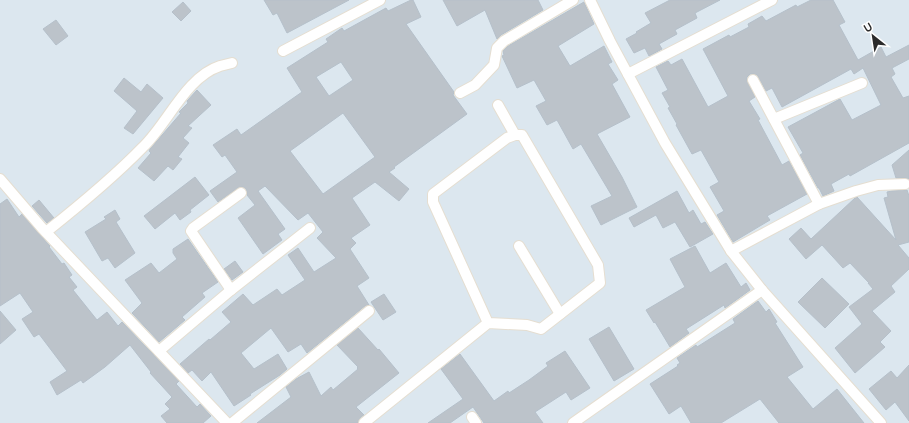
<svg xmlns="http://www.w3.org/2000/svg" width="909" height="423" font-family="Cabin,sans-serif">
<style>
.building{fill:#bcc3ca;stroke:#b5c0ca;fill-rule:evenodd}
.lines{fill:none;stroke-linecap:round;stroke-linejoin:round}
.street-casing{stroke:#e5ded1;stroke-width:12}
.street{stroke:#fff;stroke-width:10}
</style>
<rect width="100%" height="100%" fill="#dce7ef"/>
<g class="building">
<path d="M 264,0 L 349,0 L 287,33 L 277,13 L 273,15 Z"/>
<path d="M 411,0 L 413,0 L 421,17 L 406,24 L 454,92 L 453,95 L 467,114 L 394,167 L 395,168 L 389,172 L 409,189 L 399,201 L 375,182 L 352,198 L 370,225 L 351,238 L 356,243 L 350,249 L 369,278 L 357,286 L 369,305 L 365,306 L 307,353 L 301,344 L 288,352 L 271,328 L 241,353 L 254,369 L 278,354 L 287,369 L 280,375 L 250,394 L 251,395 L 234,406 L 211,372 L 202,381 L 192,370 L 188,373 L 180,364 L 209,339 L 210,340 L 231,322 L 222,312 L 243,294 L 253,305 L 277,289 L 282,295 L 305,280 L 288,255 L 298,248 L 314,272 L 336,258 L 317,238 L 323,232 L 308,213 L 298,220 L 265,186 L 258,191 L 285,229 L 278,234 L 282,240 L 263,254 L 238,218 L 255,205 L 247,195 L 247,192 L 246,189 L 243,187 L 238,188 L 218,202 L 210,191 L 237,172 L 225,155 L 222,157 L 213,145 L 237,129 L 241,135 L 292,99 L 302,92 L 287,68 L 328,42 L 326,39 L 342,28 L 344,31 L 386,8 L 388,11 ZM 341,62 L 353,80 L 329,96 L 316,77 ZM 343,113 L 375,157 L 323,194 L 290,151 Z"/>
<path d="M 443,0 L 538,0 L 543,10 L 501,35 L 497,39 L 485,10 L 457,26 Z"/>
<path d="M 670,0 L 720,0 L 695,13 L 697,18 L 675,30 L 677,34 L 659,44 L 662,49 L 649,56 L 645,48 L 634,53 L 626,39 L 637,33 L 636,32 L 651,23 L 645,13 Z"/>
<path d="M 811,0 L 833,0 L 845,22 L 839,25 L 858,60 L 881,47 L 886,57 L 909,45 L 909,59 L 892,68 L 895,74 L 891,77 L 903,98 L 909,96 L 909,143 L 850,176 L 849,174 L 831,184 L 834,191 L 823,196 L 819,188 L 818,188 L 800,155 L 803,153 L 788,127 L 840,99 L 852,120 L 881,105 L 863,68 L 854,74 L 851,69 L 782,107 L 772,88 L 766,91 L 757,75 L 753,74 L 750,74 L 747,77 L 747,80 L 755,97 L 749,101 L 760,119 L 758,120 L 782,165 L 789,161 L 807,194 L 767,216 L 770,220 L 733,242 L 717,215 L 724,211 L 710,187 L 719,182 L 701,150 L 692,154 L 676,125 L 677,124 L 668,108 L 670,107 L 662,93 L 668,90 L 656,67 L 668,61 L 671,65 L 682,59 L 708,107 L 728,96 L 703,49 L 729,35 L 730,37 L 749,27 L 748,24 L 762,16 L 766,21 L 796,5 L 797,7 Z"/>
<path d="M 183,2 L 191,11 L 181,21 L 172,12 Z"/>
<path d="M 584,2 L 594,24 L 558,46 L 570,66 L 604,46 L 612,62 L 608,64 L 618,80 L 612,84 L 630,117 L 597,134 L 622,177 L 637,207 L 601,225 L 591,206 L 612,196 L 581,144 L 573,149 L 557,120 L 547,125 L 536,106 L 546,101 L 534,80 L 517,88 L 502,56 L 504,55 L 503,51 L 508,46 Z"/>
<path d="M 56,20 L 68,36 L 56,45 L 43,29 Z"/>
<path d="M 124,78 L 141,92 L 147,84 L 163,98 L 133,134 L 124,128 L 137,111 L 114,91 Z"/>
<path d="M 197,90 L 211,105 L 188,126 L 192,128 L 183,138 L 189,143 L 178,157 L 182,159 L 173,170 L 168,166 L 154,181 L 138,168 L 151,153 L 149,151 L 150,149 L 181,113 L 179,112 L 188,103 L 187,101 Z"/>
<path d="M 909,150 L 909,179 L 905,178 L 896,178 L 892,165 Z"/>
<path d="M 195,177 L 209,195 L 190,210 L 191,212 L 180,220 L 175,213 L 155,229 L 144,216 Z"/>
<path d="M 905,190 L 907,190 L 909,196 L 909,242 L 898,245 L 909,258 L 909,269 L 891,286 L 895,292 L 872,311 L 891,331 L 880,342 L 885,347 L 855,373 L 835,348 L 862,324 L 849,307 L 873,289 L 868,283 L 869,283 L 850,263 L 843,268 L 822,245 L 806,259 L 789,239 L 801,228 L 811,239 L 855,198 L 857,197 L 896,240 L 884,198 L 888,197 L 887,192 L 892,191 Z"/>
<path d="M 677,191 L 689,213 L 693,210 L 701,224 L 705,222 L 713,234 L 690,247 L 675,222 L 663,228 L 656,215 L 634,227 L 629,218 Z"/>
<path d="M 7,199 L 19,217 L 22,214 L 50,246 L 49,247 L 62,264 L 64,263 L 72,275 L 69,277 L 77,287 L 73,290 L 97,320 L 107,312 L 118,326 L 122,322 L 179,381 L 176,384 L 197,407 L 200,404 L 211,416 L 203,423 L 167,423 L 161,416 L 170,409 L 165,404 L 172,397 L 150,373 L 151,372 L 130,345 L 105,367 L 83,383 L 81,380 L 57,395 L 50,382 L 67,371 L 39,334 L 34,337 L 22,319 L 33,312 L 20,293 L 0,306 L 0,204 Z"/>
<path d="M 39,200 L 54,218 L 47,223 L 32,206 Z"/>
<path d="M 115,210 L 120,219 L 116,222 L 135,253 L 115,268 L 108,258 L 102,261 L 85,232 L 106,219 L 104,217 Z"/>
<path d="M 188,239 L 218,282 L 202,293 L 205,297 L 182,317 L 185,320 L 159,342 L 132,313 L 142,303 L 125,280 L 151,263 L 159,273 L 177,259 L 173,253 L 173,249 Z"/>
<path d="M 695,246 L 710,273 L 726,263 L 741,287 L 746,283 L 750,290 L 725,308 L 724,305 L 686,329 L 689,333 L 670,347 L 655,322 L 654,323 L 646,310 L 685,287 L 670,259 Z"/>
<path d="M 235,261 L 243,272 L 232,280 L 224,269 Z"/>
<path d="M 822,278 L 849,304 L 825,328 L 798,302 Z"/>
<path d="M 384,294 L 396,312 L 383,320 L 371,302 Z"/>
<path d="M 758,301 L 766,312 L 769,309 L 777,322 L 775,323 L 803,367 L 787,377 L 813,409 L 837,389 L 864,423 L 779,423 L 760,399 L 721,423 L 691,423 L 681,406 L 669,414 L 650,384 L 678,366 L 677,365 L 680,363 L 677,358 L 696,345 L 697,347 L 735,323 L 733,319 Z"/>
<path d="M 0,311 L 16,330 L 0,344 Z"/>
<path d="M 609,327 L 634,369 L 614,381 L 589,339 Z"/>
<path d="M 358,328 L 378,350 L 379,349 L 399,373 L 356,407 L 364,415 L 360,418 L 358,423 L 257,423 L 291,397 L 286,387 L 296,379 L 309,372 L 321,396 L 331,387 L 333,390 L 358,369 L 357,368 L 358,367 L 337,345 Z"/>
<path d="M 565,351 L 590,388 L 571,400 L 566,392 L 535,412 L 543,423 L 484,423 L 473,407 L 450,423 L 428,423 L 463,399 L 441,369 L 460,354 L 494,401 L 508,391 L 509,393 L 529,380 L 548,366 L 546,363 Z"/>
<path d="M 909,365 L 909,421 L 895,402 L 886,410 L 869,389 L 891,371 L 897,378 Z"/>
</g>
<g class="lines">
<g class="street-casing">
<g id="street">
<path d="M 590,0 L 610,41 L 665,143 L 731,251 L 762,290 L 881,423"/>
<path d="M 283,51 L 380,0"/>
<path d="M 628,74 L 772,0"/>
<path d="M 753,80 L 819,204"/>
<path d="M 460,93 L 475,85 L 494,65 L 497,48 L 504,41 L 573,0"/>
<path d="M 498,105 L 515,135"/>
<path d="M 774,119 L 862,83"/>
<path d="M 0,179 L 42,228 L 227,423"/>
<path d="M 46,232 C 80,205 113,178 143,147 C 168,123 186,77 220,66 C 224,65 228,64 232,63"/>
<path d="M 519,246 L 560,314"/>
<path d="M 731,251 L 819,204 L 856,191 L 878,185 L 905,184"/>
<path d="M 231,290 L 191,231 L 193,228 L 241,193"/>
<path d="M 159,351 L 231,290 L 310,228"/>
<path d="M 472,417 L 476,423"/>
<path d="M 232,423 L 369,311"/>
<path d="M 364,423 L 488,323 L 527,325 L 541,329 L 600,283 L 598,265 L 522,135 L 515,135 L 507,138 L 433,194 L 433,202 L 488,323"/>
<path d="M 573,423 L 762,290"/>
</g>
</g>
<use href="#street" class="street"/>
</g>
<g transform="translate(873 36) rotate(330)" stroke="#ffffff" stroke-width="3" paint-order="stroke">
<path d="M0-3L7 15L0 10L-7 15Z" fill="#2b2b2b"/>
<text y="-6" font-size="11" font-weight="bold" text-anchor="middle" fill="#2b2b2b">U</text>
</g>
</svg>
